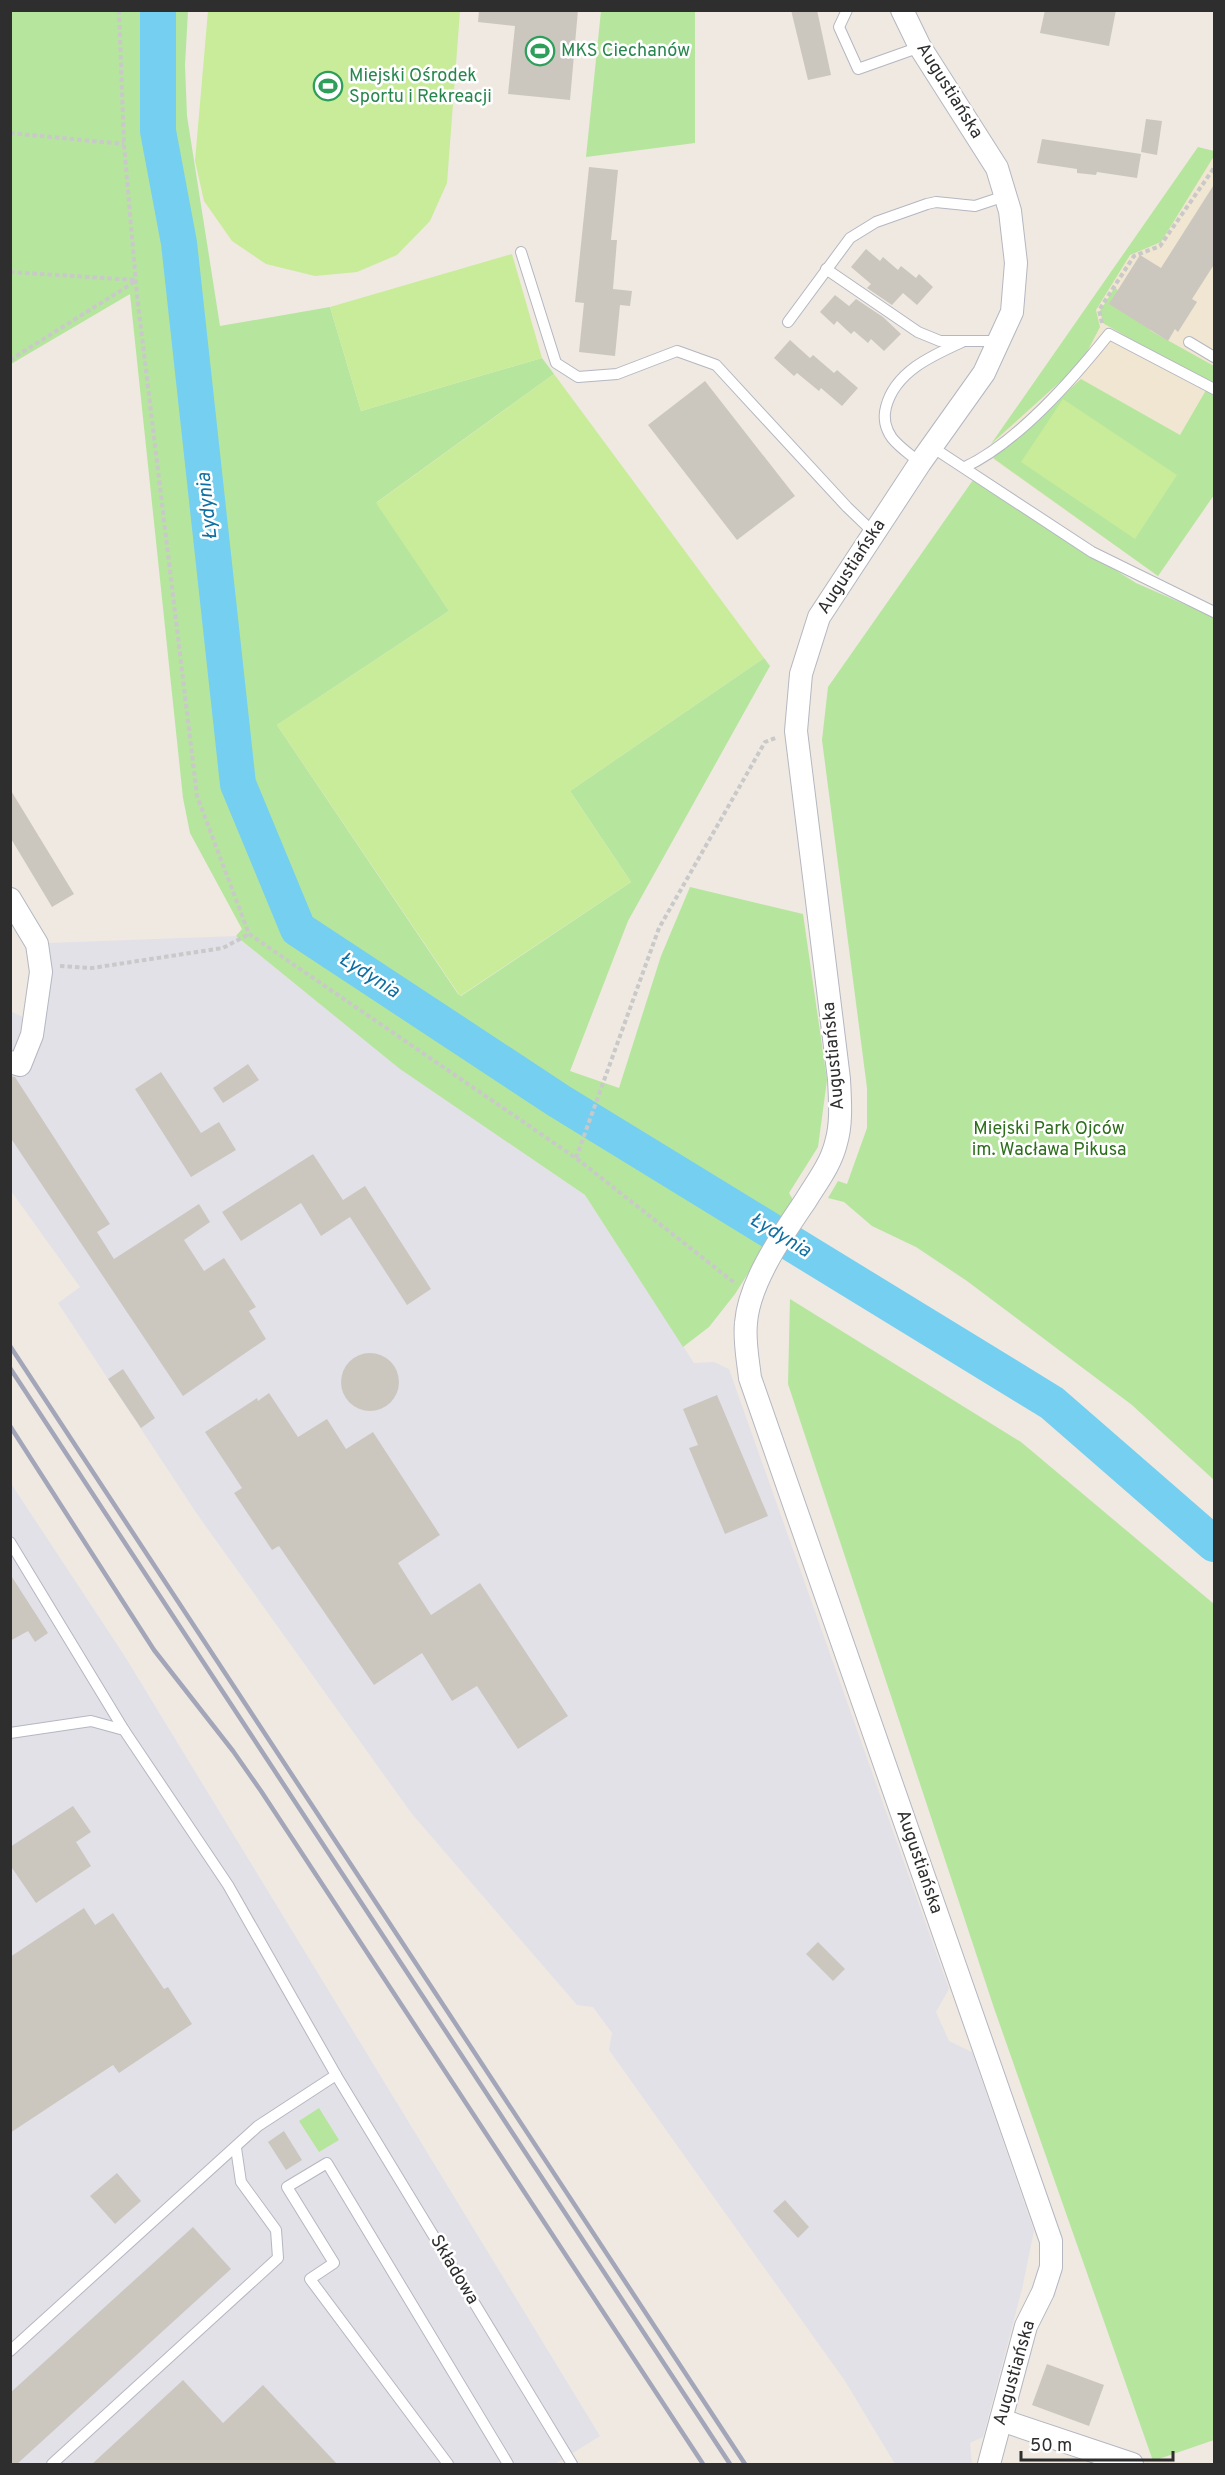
<svg xmlns="http://www.w3.org/2000/svg" width="1225" height="2475" font-family="Overpass,sans-serif">
<style>
.industrial{fill:#e3e1e8}
.education{fill:#f0e6d1}
.green{fill:#b6e59e}
.pitch{fill:#c9ec9a}
.lines{fill:none;stroke-linecap:round;stroke-linejoin:round}
.river{stroke:#75cff0;stroke-width:36}
.building{fill:#cbc7bf}
.service-casing{stroke:#b4b7c1;stroke-width:12}
.minor-casing{stroke:#b4b7c1;stroke-width:24}
.path{stroke:#c9c9c9;stroke-width:4;stroke-dasharray:4.5 3;stroke-linecap:butt}
.service{stroke:#fff;stroke-width:10}
.minor{stroke:#fff;stroke-width:22}
.rail{stroke:#a3a6b8;stroke-width:4.5}
.labels{text-anchor:middle;dominant-baseline:central;stroke-width:5;stroke-linejoin:round;paint-order:stroke}
.leisure-label{font-size:18px;fill:#27864d;stroke:#fff;text-anchor:start}
.street-label{font-size:18px;fill:#2e2e2e;stroke:#fff}
.park-label{font-size:18px;fill:#2c6e1b;stroke:#fff}
.water-label{font-size:20px;font-style:italic;fill:#0d6fa3;stroke:#fff}
</style>
<rect width="100%" height="100%" fill="#efe9e1"/>
<g class="industrial">
<path d="M 236,936 L 397,1066 L 585,1195 L 694,1363 L 714,1362 L 729,1369 L 949,1989 L 936,2012 L 949,2041 L 972,2052 L 1034,2231 L 1022,2289 L 983,2437 L 970,2443 L 972,2464 L 895,2464 L 845,2381 L 609,2050 L 612,2033 L 593,2007 L 577,2005 L 412,1814 L 197,1514 L 58,1303 L 80,1287 L 11,1191 L 10,1011 L 25,1018 L 49,943 Z"/>
<path d="M 10,1482 L 124,1655 L 600,2436 L 555,2464 L 11,2464 Z"/>
</g>
<path class="education" d="M 1198,147 L 1214,151 L 1214,495 L 1158,576 L 994,460 L 991,444 Z"/>
<g class="green">
<path d="M 10,11 L 188,11 L 185,65 L 187,116 L 220,326 L 330,307 L 361,411 L 542,358 L 554,374 L 377,502 L 449,611 L 277,725 L 458,994 L 461,996 L 631,882 L 570,791 L 764,658 L 770,666 L 628,921 L 570,1071 L 619,1088 L 661,956 L 690,887 L 803,914 L 827,1080 L 818,1147 L 789,1193 L 799,1210 L 759,1256 L 735,1294 L 709,1327 L 683,1347 L 585,1195 L 400,1069 L 236,936 L 242,929 L 190,833 L 183,798 L 130,294 L 11,364 Z"/>
<path d="M 601,11 L 695,11 L 695,143 L 586,157 Z"/>
<path d="M 1198,147 L 1214,151 L 1214,156 L 1161,242 L 1130,255 L 1096,310 L 1100,327 L 1078,369 L 1073,370 L 991,444 Z"/>
<path d="M 1115,287 L 1151,331 L 1214,366 L 1214,495 L 1158,576 L 993,458 L 1081,379 L 1180,435 L 1209,385 L 1103,323 L 1100,311 Z"/>
<path d="M 973,480 L 1136,583 L 1214,617 L 1214,1480 L 1132,1405 L 967,1281 L 916,1247 L 872,1226 L 844,1202 L 828,1198 L 838,1181 L 847,1184 L 867,1128 L 867,1088 L 822,740 L 828,687 Z"/>
<path d="M 790,1299 L 1021,1442 L 1214,1604 L 1214,2440 L 1153,2461 L 994,2008 L 788,1384 Z"/>
<path d="M 319,2108 L 339,2140 L 319,2152 L 299,2121 Z"/>
</g>
<g class="pitch">
<path d="M 208,11 L 460,11 L 447,183 L 430,221 L 397,255 L 357,272 L 315,276 L 266,264 L 232,241 L 204,201 L 195,161 Z"/>
<path d="M 512,254 L 542,358 L 361,411 L 330,307 Z"/>
<path d="M 554,374 L 764,658 L 570,791 L 631,882 L 460,996 L 277,725 L 449,611 L 376,503 Z"/>
<path d="M 1063,399 L 1177,475 L 1135,539 L 1021,462 Z"/>
</g>
<g class="lines">
<path class="river" d="M 158,10 L 158,131 L 179,243 L 238,784 L 298,929 L 559,1101 L 1052,1403 L 1214,1544"/>
</g>
<g class="building">
<path d="M 479,10 L 578,10 L 570,100 L 508,94 L 515,26 L 478,22 Z"/>
<path d="M 791,10 L 817,10 L 831,75 L 808,80 Z"/>
<path d="M 1045,10 L 1116,10 L 1109,46 L 1040,33 Z"/>
<path d="M 1146,119 L 1162,121 L 1157,155 L 1141,152 Z"/>
<path d="M 1042,139 L 1141,154 L 1137,178 L 1097,172 L 1096,175 L 1077,173 L 1077,169 L 1037,163 Z"/>
<path d="M 589,167 L 618,170 L 611,240 L 617,240 L 613,289 L 632,291 L 630,306 L 620,305 L 615,356 L 579,352 L 584,303 L 575,302 Z"/>
<path d="M 1215,183 L 1215,263 L 1192,299 L 1197,302 L 1178,332 L 1175,329 L 1168,341 L 1109,304 L 1140,255 L 1161,268 Z"/>
<path d="M 866,249 L 880,261 L 883,257 L 898,270 L 901,266 L 916,278 L 919,274 L 933,287 L 917,305 L 903,293 L 892,305 L 867,288 L 871,284 L 851,267 Z"/>
<path d="M 835,295 L 849,306 L 856,299 L 883,317 L 901,334 L 884,351 L 871,339 L 868,343 L 854,331 L 851,334 L 837,321 L 834,325 L 820,312 Z"/>
<path d="M 790,340 L 810,358 L 813,355 L 834,373 L 837,370 L 858,388 L 842,406 L 821,388 L 819,391 L 797,373 L 794,376 L 774,358 Z"/>
<path d="M 705,381 L 795,496 L 737,540 L 648,425 Z"/>
<path d="M 10,789 L 74,894 L 52,907 L 10,837 Z"/>
<path d="M 248,1064 L 259,1080 L 223,1103 L 213,1088 Z"/>
<path d="M 161,1072 L 201,1133 L 219,1122 L 236,1150 L 191,1177 L 135,1089 Z"/>
<path d="M 10,1076 L 15,1077 L 110,1224 L 97,1232 L 114,1259 L 199,1204 L 210,1222 L 184,1240 L 204,1271 L 224,1258 L 256,1307 L 249,1311 L 266,1339 L 183,1396 L 10,1137 Z"/>
<path d="M 313,1154 L 343,1200 L 365,1186 L 431,1289 L 407,1305 L 350,1217 L 321,1236 L 301,1203 L 241,1241 L 222,1212 Z"/>
<circle cx="370" cy="1382" r="29"/>
<path d="M 123,1369 L 155,1418 L 141,1428 L 108,1379 Z"/>
<path d="M 269,1393 L 298,1437 L 327,1419 L 346,1449 L 373,1432 L 440,1535 L 398,1563 L 431,1615 L 480,1583 L 568,1716 L 518,1749 L 477,1686 L 452,1701 L 422,1653 L 374,1685 L 279,1546 L 272,1550 L 234,1493 L 242,1488 L 205,1432 L 257,1398 L 258,1401 Z"/>
<path d="M 717,1395 L 768,1516 L 725,1534 L 689,1448 L 698,1445 L 683,1409 Z"/>
<path d="M 10,1574 L 48,1633 L 35,1642 L 28,1631 L 10,1641 Z"/>
<path d="M 73,1806 L 91,1832 L 76,1842 L 91,1866 L 36,1903 L 10,1865 L 10,1847 Z"/>
<path d="M 84,1908 L 95,1925 L 113,1913 L 164,1989 L 168,1987 L 192,2024 L 119,2073 L 113,2065 L 10,2133 L 10,1957 Z"/>
<path d="M 818,1942 L 845,1969 L 833,1981 L 806,1954 Z"/>
<path d="M 284,2131 L 302,2160 L 286,2170 L 268,2142 Z"/>
<path d="M 117,2173 L 141,2201 L 115,2224 L 90,2196 Z"/>
<path d="M 785,2200 L 809,2227 L 798,2238 L 773,2211 Z"/>
<path d="M 193,2227 L 231,2269 L 17,2464 L 10,2464 L 10,2393 Z"/>
<path d="M 1047,2364 L 1104,2385 L 1089,2426 L 1032,2405 Z"/>
<path d="M 183,2380 L 223,2423 L 263,2385 L 337,2464 L 92,2464 Z"/>
</g>
<g class="lines">
<g class="service-casing">
<g id="service">
<path d="M 847,10 L 839,27 L 858,69 L 920,47"/>
<path d="M 521,252 L 556,363 L 578,377 L 617,374 L 677,351 L 716,365 L 847,507 L 874,533"/>
<path d="M 826,269 L 918,332 L 940,341 L 1000,341"/>
<path d="M 788,322 L 850,238 L 876,222 L 927,204 L 936,202 L 975,206 L 1005,196"/>
<path d="M 1189,342 L 1214,357"/>
<path d="M 932,447 L 1092,552 L 1214,612"/>
<path d="M 920,463 C 911,455 899,447 892,438 C 885,428 883,418 886,407 C 895,372 931,356 962,342"/>
<path d="M 965,467 C 1018,442 1072,380 1109,334 L 1214,389"/>
<path d="M 10,1542 L 124,1730"/>
<path d="M 10,1733 L 91,1721 L 124,1730 L 228,1885 L 336,2075 L 572,2464"/>
<path d="M 10,2351 L 258,2126 L 336,2075"/>
<path d="M 52,2464 L 278,2258 L 276,2230 L 241,2182 L 236,2148"/>
<path d="M 448,2464 L 310,2279 L 334,2263 L 287,2187 L 327,2163 L 508,2464"/>
</g>
</g>
<g class="minor-casing">
<g id="minor">
<path d="M 902,10 L 920,47 L 997,168 L 1010,211 L 1016,263 L 1012,312 L 984,373 L 920,463 L 819,617 L 801,674 L 796,731 L 839,1079 C 840,1100 842,1123 836,1143 C 831,1164 817,1182 806,1200 C 783,1234 749,1282 746,1323 C 744,1341 748,1360 750,1378 L 1051,2241 L 1051,2267 L 1043,2292 L 1026,2326 L 989,2464"/>
<path d="M 10,899 L 37,944 L 41,972 L 32,1035 L 20,1065 L 10,1062"/>
<path d="M 1001,2420 L 1132,2464"/>
</g>
</g>
<g class="path">
<path d="M 119,10 L 124,144 L 137,295 L 197,796 L 249,934 L 576,1158 L 736,1284"/>
<path d="M 10,133 L 124,144"/>
<path d="M 10,272 L 136,280"/>
<path d="M 1102,323 L 1099,310 L 1134,256 L 1160,246 L 1214,168"/>
<path d="M 10,360 L 136,281"/>
<path d="M 60,966 L 92,968 L 223,948 L 249,934"/>
<path d="M 576,1158 L 659,928 L 765,742 L 778,737"/>
</g>
<use href="#service" class="service"/>
<use href="#minor" class="minor"/>
<g class="rail">
<path d="M 10,1346 L 745,2464"/>
<path d="M 10,1368 L 730,2464"/>
<path d="M 10,1426 L 154,1650 L 233,1751 L 261,1791 L 703,2464"/>
</g>
</g>
<defs>
<g id="stadium-ring" transform="scale(1.5)"><circle r="9.5" fill="#fff" stroke="#2e9e5b" stroke-width="1.5"/><path d="M0-5a6.5 5 0 1 0 0 10a6.5 5 0 1 0 0-10ZM-3.5-1.8h7v3.6h-7Z" fill="#2e9e5b"/></g>
</defs>
<g fill-rule="evenodd">
<use href="#stadium-ring" x="540" y="51"/>
<use href="#stadium-ring" x="328" y="86"/>
</g>
<g class="labels">
<g class="leisure-label">
<text x="561" y="51">MKS Ciechanów</text>
<text x="349" y="76">Miejski Ośrodek<tspan x="349" dy="21">Sportu i Rekreacji</tspan></text>
</g>
<g class="street-label">
<text transform="translate(949 91) rotate(58)">Augustiańska</text>
<text transform="translate(852 567) rotate(-57)">Augustiańska</text>
<text transform="translate(834 1056) rotate(-95)">Augustiańska</text>
<text transform="translate(919 1862) rotate(71)">Augustiańska</text>
<text transform="translate(454 2270) rotate(59)">Składowa</text>
<text transform="translate(1015 2373) rotate(-74)">Augustiańska</text>
</g>
<g class="park-label">
<text x="1049" y="1129">Miejski Park Ojców<tspan x="1049" dy="21">im. Wacława Pikusa</tspan></text>
</g>
<g class="water-label">
<text transform="translate(208 506) rotate(-96)">Łydynia</text>
<text transform="translate(369 976) rotate(33)">Łydynia</text>
<text transform="translate(780 1236) rotate(31)">Łydynia</text>
</g>
</g>
<rect width="1225" height="2475" fill="none" stroke="#2e2e2e" stroke-width="24"/>
<path d="M1021 2451v9h152v-9" fill="none" stroke="#2e2e2e" stroke-width="3"/>
<text x="1030" y="2451" font-size="18" fill="#2e2e2e" stroke="#ffffff" stroke-width="4.5" paint-order="stroke">50 m</text>
</svg>
